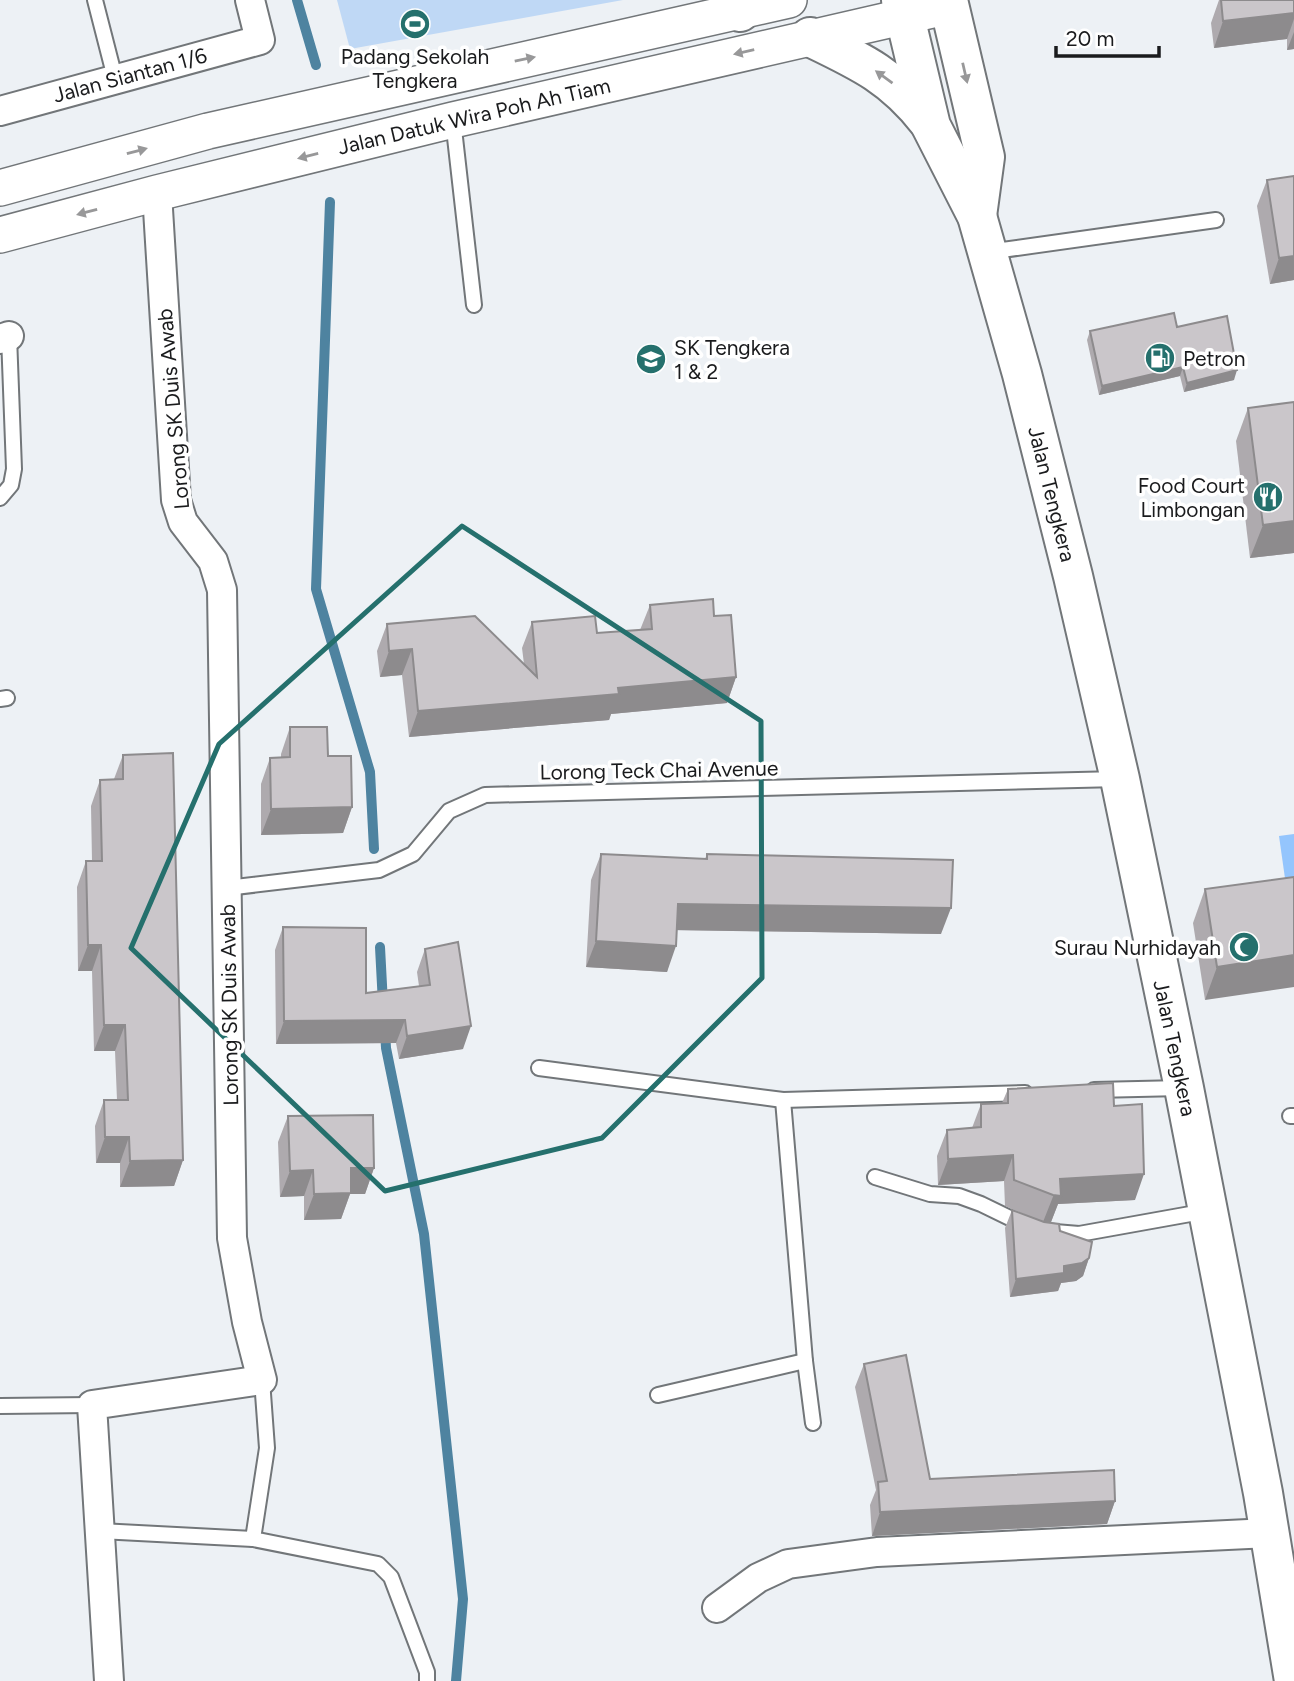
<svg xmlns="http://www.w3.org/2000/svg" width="1294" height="1681" font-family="Figtree,sans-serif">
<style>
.green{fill:#bfd8f5}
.forest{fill:#94c5fd}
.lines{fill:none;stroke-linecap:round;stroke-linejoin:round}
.stream{stroke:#4e83a0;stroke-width:10}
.service-casing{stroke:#727679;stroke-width:18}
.minor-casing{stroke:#727679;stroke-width:32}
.tertiary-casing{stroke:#727679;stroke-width:38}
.secondary-casing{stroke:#727679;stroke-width:42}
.service{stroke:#fff;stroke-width:14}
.minor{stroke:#fff;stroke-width:28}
.tertiary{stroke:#fff;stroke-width:35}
.secondary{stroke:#fff;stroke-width:38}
.wall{fill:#aeaaae}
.shaded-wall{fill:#8d8b8d}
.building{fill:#cac6ca;stroke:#8d8b8d;stroke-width:2}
.oneway{fill:#989899}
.marked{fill:none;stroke:#25706d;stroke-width:5;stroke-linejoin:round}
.labels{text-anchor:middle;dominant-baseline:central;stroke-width:7;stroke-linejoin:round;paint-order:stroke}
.poi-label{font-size:21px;fill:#1a1b1d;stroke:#fff;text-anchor:start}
.street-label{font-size:21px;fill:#1a1b1d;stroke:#fff}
</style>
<rect width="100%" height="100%" fill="#edf1f5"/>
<path class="green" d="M 337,0 L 623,0 L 350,49 Z"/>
<path class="forest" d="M 1294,834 L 1294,942 L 1279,836 Z"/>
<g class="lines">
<g class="stream">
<path d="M 297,0 L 316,65"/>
<path d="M 330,202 L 316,589 L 370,772 L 374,849"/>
<path d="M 380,947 L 383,1004"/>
<path d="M 385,1030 L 386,1048 L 424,1234 L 463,1599 L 456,1681"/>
</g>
<g class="service-casing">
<g id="service">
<path d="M 95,0 L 115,78"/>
<path d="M 453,120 L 474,305"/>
<path d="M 988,252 L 1216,220"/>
<path d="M 0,498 L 11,485 L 14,469 L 9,336"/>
<path d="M 0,699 L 7,698"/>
<path d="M 227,888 L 379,870 L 413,854 L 449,811 L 485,795 L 1119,779"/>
<path d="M 539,1068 L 783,1100 L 1025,1093"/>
<path d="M 1094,1090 L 1182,1088"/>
<path d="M 783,1100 L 805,1361 L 813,1423"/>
<path d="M 1290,1116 L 1294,1116"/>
<path d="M 875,1177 L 930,1194 L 959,1196 L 981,1204 L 1024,1225"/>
<path d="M 1043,1231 L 1079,1234 L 1207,1211"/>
<path d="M 262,1380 L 267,1448 L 253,1539 L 378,1564 L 391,1577 L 427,1672 L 427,1681"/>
<path d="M 658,1395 L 805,1361"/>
<path d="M 0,1406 L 92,1405"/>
<path d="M 100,1531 L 253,1539"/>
</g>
</g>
<g class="minor-casing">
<g id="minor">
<path d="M 0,111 L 260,40 L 250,0"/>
<path d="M 0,339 L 9,336"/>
<path d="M 717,1608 L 758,1578 L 788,1564 L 877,1552 L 1269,1533"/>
<path d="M 109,1681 L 92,1405 L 262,1380 L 247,1322 L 232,1238 L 222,590 L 213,561 L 183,522 L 176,500 L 157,193"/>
</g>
</g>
<g class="tertiary-casing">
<g id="tertiary">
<path d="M 0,188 L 208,131 L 789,0"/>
<path d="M 0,235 L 157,193 L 453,120 L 950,6"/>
</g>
</g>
<g class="secondary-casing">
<g id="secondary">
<path d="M 901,0 L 931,126 L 977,216 L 1022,374 L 1073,576 L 1120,779 L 1184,1088 L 1263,1493 L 1294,1681"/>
<path d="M 948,0 L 985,157 L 977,216"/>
<path d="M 740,12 L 754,0"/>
<path d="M 810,37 C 860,61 893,76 928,121"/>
</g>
</g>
<use href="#service" class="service"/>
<use href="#minor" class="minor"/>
<use href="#tertiary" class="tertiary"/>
<use href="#secondary" class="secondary"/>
</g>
<g class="wall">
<path d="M 1219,0 L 1294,0 L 1294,49 L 1287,50 L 1287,39 L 1214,48 L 1211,23 Z"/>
<path d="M 1267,180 L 1294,280 L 1270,284 L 1257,206 Z"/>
<path d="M 1177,327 L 1234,380 L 1184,392 L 1180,376 L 1099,395 L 1087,340 L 1090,331 Z"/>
<path d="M 1248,408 L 1294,553 L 1250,558 L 1236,441 Z"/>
<path d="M 650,605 L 714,616 L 736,677 L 727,703 L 611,714 L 609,720 L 409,737 L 402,675 L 380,677 L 377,651 L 387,624 L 524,664 L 522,648 L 532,622 L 597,633 L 640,630 Z"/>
<path d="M 290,727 L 328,756 L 352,807 L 343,833 L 261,835 L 261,784 L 270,758 L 281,758 L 281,754 Z"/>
<path d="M 123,755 L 183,1160 L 174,1186 L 120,1187 L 120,1163 L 96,1163 L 95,1126 L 104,1100 L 117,1100 L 115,1051 L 94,1051 L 92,971 L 78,971 L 77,887 L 86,861 L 92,861 L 91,806 L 100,780 L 114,779 Z"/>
<path d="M 601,854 L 705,859 L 707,854 L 941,934 L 677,930 L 667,972 L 586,967 L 591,880 Z"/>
<path d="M 1294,877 L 1205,1000 L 1193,923 L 1205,889 Z"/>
<path d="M 283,927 L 366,993 L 419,986 L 417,972 L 425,949 L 463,1049 L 399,1059 L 396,1043 L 276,1044 L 275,950 Z"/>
<path d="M 1008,1089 L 1114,1106 L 1135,1200 L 1058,1204 L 1051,1222 L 1043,1222 L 1005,1206 L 1004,1181 L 938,1185 L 937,1156 L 947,1130 L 972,1128 L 981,1104 L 1002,1103 Z"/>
<path d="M 288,1116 L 374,1168 L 365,1194 L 350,1194 L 341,1219 L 304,1220 L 304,1196 L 280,1197 L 278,1142 Z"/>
<path d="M 1012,1210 L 1060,1231 L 1089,1258 L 1083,1276 L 1076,1281 L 1061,1283 L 1058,1291 L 1010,1297 L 1005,1228 Z"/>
<path d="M 864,1364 L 930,1479 L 1115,1501 L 1107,1524 L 872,1536 L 870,1505 L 876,1490 L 855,1387 Z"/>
</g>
<g class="shaded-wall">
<path d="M 1294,13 L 1294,19 L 1287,39 L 1214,48 L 1223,21 Z"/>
<path d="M 1294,32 L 1294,49 L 1287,50 Z"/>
<path d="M 1294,256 L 1294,280 L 1270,284 L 1279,258 Z"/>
<path d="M 1183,367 L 1180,376 L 1099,395 L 1102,386 Z"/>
<path d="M 1237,370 L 1234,380 L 1184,392 L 1187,383 Z"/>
<path d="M 1294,521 L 1294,553 L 1250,558 L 1263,525 Z"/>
<path d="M 412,649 L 402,675 L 380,677 L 389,651 Z"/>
<path d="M 736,677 L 727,703 L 611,714 L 609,720 L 409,737 L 418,711 L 618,688 Z"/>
<path d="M 352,807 L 343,833 L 261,835 L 271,809 Z"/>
<path d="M 678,904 L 951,908 L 941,934 L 669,930 Z"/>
<path d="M 596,941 L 676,946 L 667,972 L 586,967 Z"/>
<path d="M 88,945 L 101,945 L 92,971 L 78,971 Z"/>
<path d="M 1294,955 L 1294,987 L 1205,1000 L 1217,967 Z"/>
<path d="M 405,1020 L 396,1043 L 276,1044 L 284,1021 Z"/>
<path d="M 104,1025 L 125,1025 L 115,1051 L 94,1051 Z"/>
<path d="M 471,1026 L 463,1049 L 399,1059 L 407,1036 Z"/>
<path d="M 105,1137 L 129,1137 L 120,1163 L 96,1163 Z"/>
<path d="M 1013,1155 L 1004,1181 L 938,1185 L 948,1159 Z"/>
<path d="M 183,1160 L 174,1186 L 120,1187 L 130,1161 Z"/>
<path d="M 351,1168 L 374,1168 L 365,1194 L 350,1194 L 341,1219 L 304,1220 L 314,1194 Z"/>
<path d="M 313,1170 L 304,1196 L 280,1197 L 290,1171 Z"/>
<path d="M 1144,1174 L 1135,1200 L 1058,1204 L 1051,1222 L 1043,1222 L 1060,1179 Z"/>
<path d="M 1089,1258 L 1083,1276 L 1076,1281 L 1061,1283 L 1058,1291 L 1010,1297 L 1016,1279 Z"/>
<path d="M 1115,1501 L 1107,1524 L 872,1536 L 880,1512 Z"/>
</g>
<g class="building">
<path d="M 1221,0 L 1294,0 L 1294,13 L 1223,21 Z"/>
<path d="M 1294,176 L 1294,256 L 1279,258 L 1267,180 Z"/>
<path d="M 1174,313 L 1177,327 L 1227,316 L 1237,370 L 1187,383 L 1183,367 L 1102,386 L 1090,331 Z"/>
<path d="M 1294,402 L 1294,521 L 1263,525 L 1248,408 Z"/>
<path d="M 713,599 L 714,616 L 731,615 L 736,677 L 618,688 L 619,694 L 418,711 L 412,649 L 389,651 L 387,624 L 475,616 L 537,677 L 532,622 L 595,616 L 597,633 L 652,629 L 650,605 Z"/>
<path d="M 290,727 L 327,727 L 328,756 L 351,756 L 352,807 L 271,809 L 270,758 L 290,757 Z"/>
<path d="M 173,753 L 183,1160 L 130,1161 L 129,1137 L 105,1137 L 104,1100 L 128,1100 L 125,1025 L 104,1025 L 101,945 L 88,945 L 86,861 L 102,861 L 100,780 L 123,779 L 123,755 Z"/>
<path d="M 601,854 L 707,859 L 707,854 L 953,860 L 951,908 L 678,904 L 676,946 L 596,941 Z"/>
<path d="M 1294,877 L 1294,955 L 1217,967 L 1205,889 Z"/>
<path d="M 283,927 L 366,928 L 366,993 L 430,985 L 425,949 L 458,942 L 471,1026 L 407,1036 L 405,1020 L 284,1021 Z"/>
<path d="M 1113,1083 L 1114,1106 L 1142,1104 L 1144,1174 L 1060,1179 L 1061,1196 L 1053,1195 L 1014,1180 L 1013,1155 L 948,1159 L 947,1130 L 981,1127 L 981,1104 L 1008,1103 L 1008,1089 Z"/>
<path d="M 373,1115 L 374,1168 L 351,1168 L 351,1193 L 314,1194 L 313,1170 L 290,1171 L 288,1116 Z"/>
<path d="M 1012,1210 L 1044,1222 L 1059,1224 L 1060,1231 L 1092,1242 L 1089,1258 L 1082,1263 L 1064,1266 L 1064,1273 L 1016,1279 Z"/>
<path d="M 906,1355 L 930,1479 L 1114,1470 L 1115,1501 L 880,1512 L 878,1482 L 887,1481 L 864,1364 Z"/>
</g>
<defs><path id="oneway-solid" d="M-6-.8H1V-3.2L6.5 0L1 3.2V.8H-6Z" transform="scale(1.75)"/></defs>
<g class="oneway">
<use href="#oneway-solid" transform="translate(744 52) rotate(167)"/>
<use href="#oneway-solid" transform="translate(525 59) rotate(-12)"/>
<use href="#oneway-solid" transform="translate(965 73) rotate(77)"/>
<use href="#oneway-solid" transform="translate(884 77) rotate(-144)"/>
<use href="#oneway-solid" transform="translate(137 151) rotate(-15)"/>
<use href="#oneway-solid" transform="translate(308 156) rotate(166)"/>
<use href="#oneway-solid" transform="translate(87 212) rotate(165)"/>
</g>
<path class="marked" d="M 462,526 L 761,721 L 762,978 L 602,1138 L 385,1191 L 131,948 L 219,744 Z"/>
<defs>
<g id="stadium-disc" transform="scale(1.575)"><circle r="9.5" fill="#25706d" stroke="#fff"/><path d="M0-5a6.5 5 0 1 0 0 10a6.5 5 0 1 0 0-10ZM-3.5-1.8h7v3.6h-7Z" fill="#fff"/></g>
<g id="fuel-disc" transform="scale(1.575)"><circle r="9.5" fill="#25706d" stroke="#fff"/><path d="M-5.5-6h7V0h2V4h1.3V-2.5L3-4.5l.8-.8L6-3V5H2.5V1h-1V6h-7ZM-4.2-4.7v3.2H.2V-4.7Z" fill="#fff"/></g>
<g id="school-disc" transform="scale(1.575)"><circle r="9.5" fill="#25706d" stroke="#fff"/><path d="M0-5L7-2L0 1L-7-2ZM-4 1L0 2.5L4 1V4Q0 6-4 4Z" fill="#fff"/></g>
<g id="restaurant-disc" transform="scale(1.575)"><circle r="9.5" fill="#25706d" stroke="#fff"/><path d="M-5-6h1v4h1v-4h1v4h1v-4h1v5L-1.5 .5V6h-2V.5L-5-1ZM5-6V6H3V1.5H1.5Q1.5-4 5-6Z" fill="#fff"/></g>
<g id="mosque-disc" transform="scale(1.575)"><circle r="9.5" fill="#25706d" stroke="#fff"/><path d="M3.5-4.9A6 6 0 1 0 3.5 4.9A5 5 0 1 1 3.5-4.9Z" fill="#fff"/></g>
</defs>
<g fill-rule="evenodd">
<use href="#stadium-disc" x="415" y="24"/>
<use href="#fuel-disc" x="1160" y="358"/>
<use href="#school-disc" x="651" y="359"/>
<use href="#restaurant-disc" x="1268" y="497"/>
<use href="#mosque-disc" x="1244" y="947"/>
</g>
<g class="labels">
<g class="poi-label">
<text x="415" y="56" text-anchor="middle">Padang Sekolah<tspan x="415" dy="24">Tengkera</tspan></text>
<text x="674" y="347">SK Tengkera<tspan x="674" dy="24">1 &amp; 2</tspan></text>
<text x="1183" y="358">Petron</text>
<text x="1245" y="485" text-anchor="end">Food Court<tspan x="1245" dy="24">Limbongan</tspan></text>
<text x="1221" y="947" text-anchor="end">Surau Nurhidayah</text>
</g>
<g class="street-label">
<text transform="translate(130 75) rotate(-15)">Jalan Siantan 1/6</text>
<text transform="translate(474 116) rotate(-13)">Jalan Datuk Wira Poh Ah Tiam</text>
<text transform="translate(173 409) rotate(-95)">Lorong SK Duis Awab</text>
<text transform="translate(1052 494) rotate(76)">Jalan Tengkera</text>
<text transform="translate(659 770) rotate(-1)">Lorong Teck Chai Avenue</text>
<text transform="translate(229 1005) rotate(-91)">Lorong SK Duis Awab</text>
<text transform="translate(1175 1048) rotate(78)">Jalan Tengkera</text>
</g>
</g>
<path d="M1056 46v10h103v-10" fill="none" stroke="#1a1b1d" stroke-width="3.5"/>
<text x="1066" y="46" font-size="21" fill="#1a1b1d" stroke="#ffffff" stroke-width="5" paint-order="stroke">20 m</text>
</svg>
